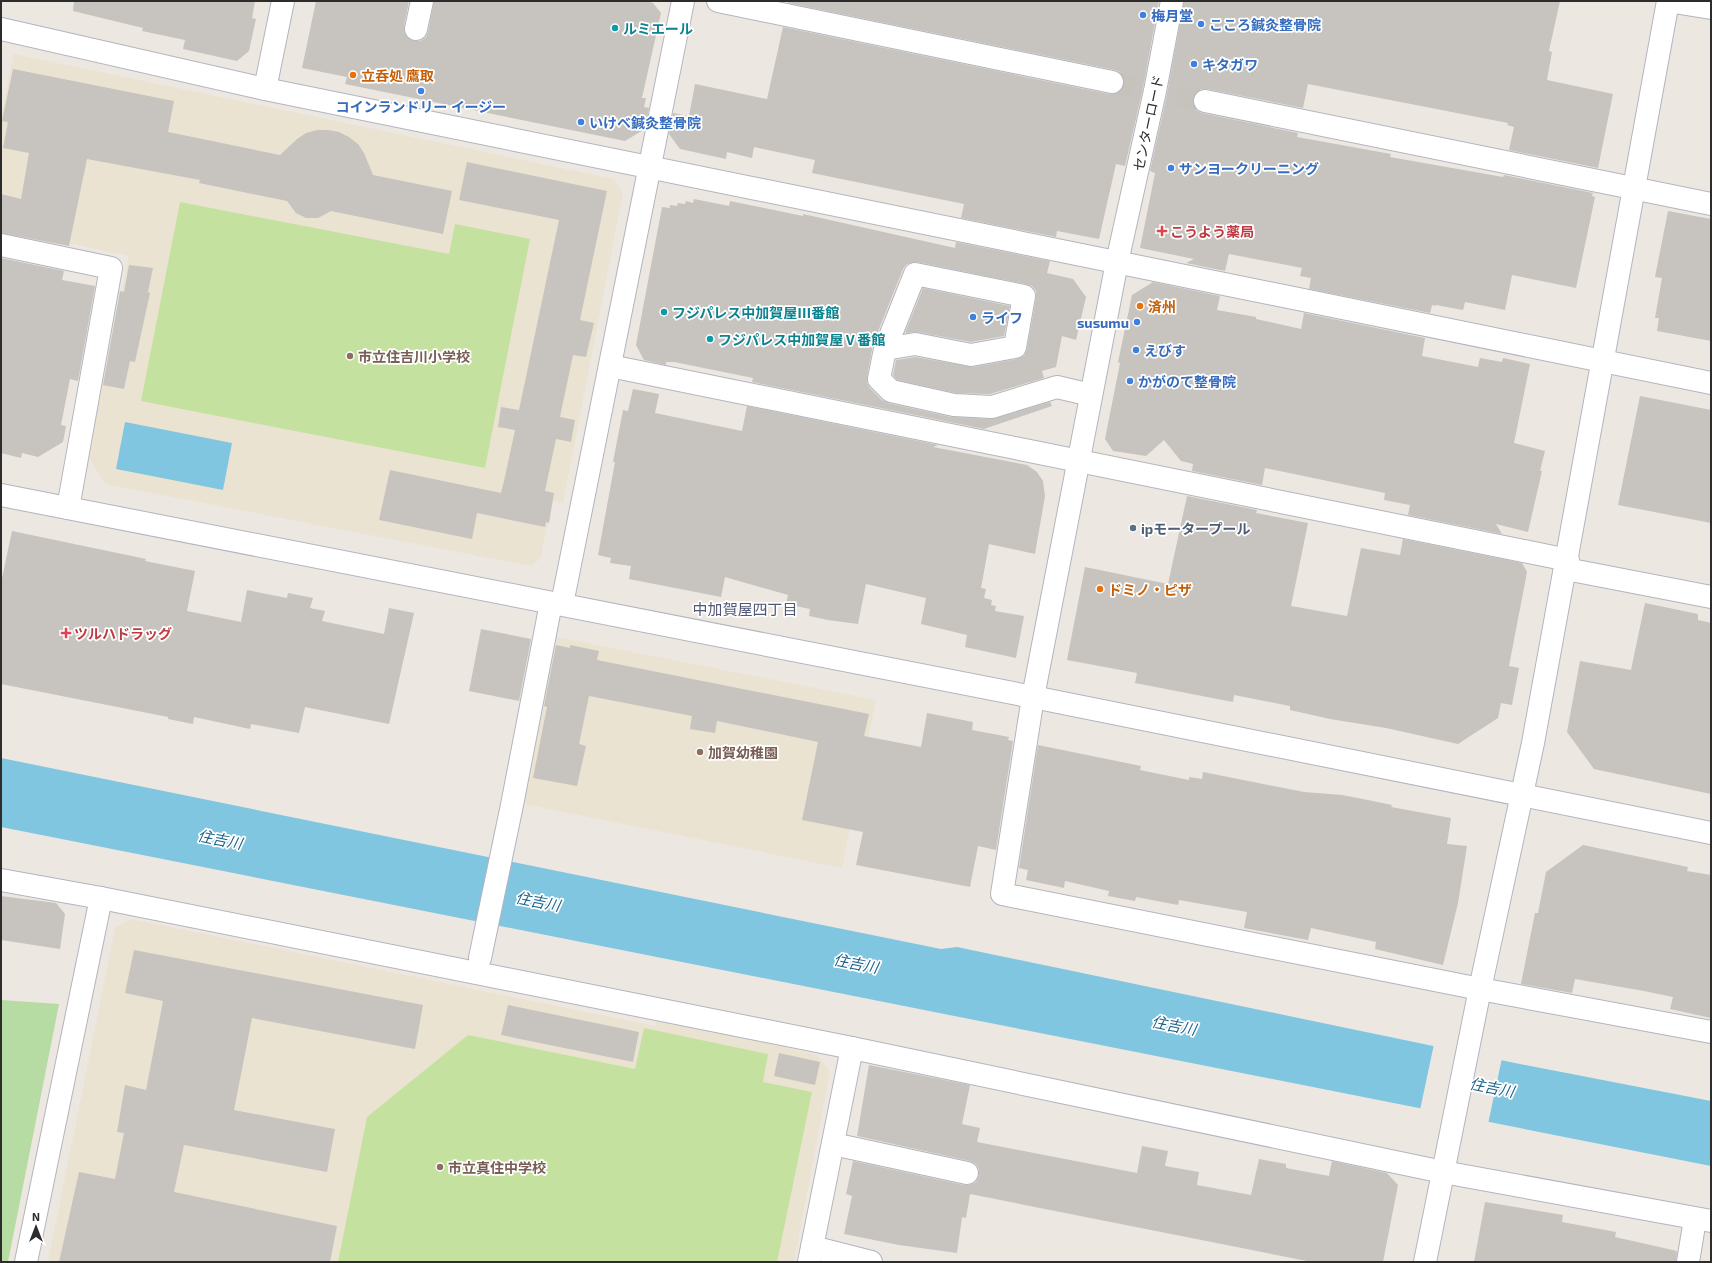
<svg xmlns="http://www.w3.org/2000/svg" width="1712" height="1263" font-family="'Exo 2','Noto Sans JP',sans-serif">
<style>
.education{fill:#ebe3d1}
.green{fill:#b6dba3}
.pitch{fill:#c5e1a0}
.water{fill:#80c6e0}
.pier{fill:#ece7e0}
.building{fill:#c7c3bf}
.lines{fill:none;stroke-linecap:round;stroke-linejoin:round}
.minor-tunnel{stroke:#c6c2bc;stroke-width:22;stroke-dasharray:22 11;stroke-linecap:butt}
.minor-casing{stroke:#b3b5be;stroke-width:24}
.minor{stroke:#fff;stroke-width:22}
.shop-dot{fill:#3f7fe0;stroke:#fff;stroke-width:1.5}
.culture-dot{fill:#0f9aa8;stroke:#fff;stroke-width:1.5}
.food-dot{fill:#e8710a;stroke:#fff;stroke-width:1.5}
.health-dot{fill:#e0444e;stroke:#fff;stroke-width:1.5}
.education-dot{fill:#8d6e63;stroke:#fff;stroke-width:1.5}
.service-dot{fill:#5c6f8a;stroke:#fff;stroke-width:1.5}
.labels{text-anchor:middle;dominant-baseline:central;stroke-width:3.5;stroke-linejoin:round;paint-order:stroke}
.shop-label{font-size:14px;font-weight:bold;fill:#366cbe;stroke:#fff;text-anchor:start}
.culture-label{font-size:14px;font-weight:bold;fill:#0d838f;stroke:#fff;text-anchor:start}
.food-label{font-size:14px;font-weight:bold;fill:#c56008;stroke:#fff;text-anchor:start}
.street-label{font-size:14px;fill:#2c2c2c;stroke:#fff}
.health-label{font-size:14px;font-weight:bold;fill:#be3a42;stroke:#fff;text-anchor:start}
.education-label{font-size:14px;font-weight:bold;fill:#785e54;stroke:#fff;text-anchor:start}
.service-label{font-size:14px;font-weight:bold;fill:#4e5e75;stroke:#fff;text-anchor:start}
.neighbourhood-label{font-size:15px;fill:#515877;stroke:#fff}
.water-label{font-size:15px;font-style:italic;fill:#1e668d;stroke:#fff}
</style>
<rect width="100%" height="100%" fill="#ece7e0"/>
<g class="education">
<path d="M 14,54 L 614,179 L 623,193 L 563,503 L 553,500 L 540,559 L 531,566 L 105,484 L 88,456 L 129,256 L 1,229 L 1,116 Z"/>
<path d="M 557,637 L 876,700 L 842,868 L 524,804 Z"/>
<path d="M 131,919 L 655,1026 L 657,1017 L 817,1055 L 830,1072 L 794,1262 L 48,1262 L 115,928 Z"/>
</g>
<path class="green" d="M 1,1000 L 59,1004 L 8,1262 L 1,1262 Z"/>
<g class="pitch">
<path d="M 180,202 L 449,254 L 455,224 L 530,239 L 485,468 L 141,401 Z"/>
<path d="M 644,1028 L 768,1054 L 763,1082 L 812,1092 L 777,1262 L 338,1262 L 367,1117 L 468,1035 L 635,1069 Z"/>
</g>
<g class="water">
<path d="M 125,422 L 232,443 L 223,490 L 116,469 Z"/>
<path d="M 1,758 L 941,949 L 957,947 L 1515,1063 L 1711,1101 L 1711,1166 L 1,827 Z"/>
</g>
<path class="pier" d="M 1434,1044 L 1502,1058 L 1488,1124 L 1420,1110 Z"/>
<g class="building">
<path d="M 74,1 L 255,1 L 252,18 L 256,19 L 249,51 L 237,61 L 183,49 L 185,40 L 142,31 L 143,28 L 73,11 Z"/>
<path d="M 316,1 L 409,1 L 404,26 L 404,32 L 408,38 L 414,41 L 420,41 L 426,37 L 428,32 L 434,1 L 646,1 L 653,3 L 661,13 L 642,98 L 646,98 L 644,107 L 649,108 L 645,129 L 625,141 L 345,84 L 347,77 L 302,68 Z"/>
<path d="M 788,1 L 1159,1 L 1143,88 L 1125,166 L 1116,164 L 1099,239 L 1057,231 L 1056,237 L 961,218 L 964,204 L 812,173 L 815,160 L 754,147 L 752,158 L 727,152 L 726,159 L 680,149 L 669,134 L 673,113 L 689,116 L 695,84 L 767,99 L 783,27 L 1109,94 L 1116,94 L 1121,91 L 1124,85 L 1124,78 L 1120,72 L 1115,70 L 788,3 Z"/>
<path d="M 1184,1 L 1560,1 L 1549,51 L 1552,52 L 1547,80 L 1613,94 L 1598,168 L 1509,150 L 1514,127 L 1507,125 L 1508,123 L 1308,84 L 1303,108 L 1207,89 L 1201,89 L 1196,92 L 1193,99 L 1193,105 L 1196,110 L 1202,113 L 1298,133 L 1297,137 L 1391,154 L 1390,157 L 1503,177 L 1504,175 L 1593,193 L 1592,196 L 1595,197 L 1576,288 L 1512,275 L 1505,310 L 1465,302 L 1463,310 L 1436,305 L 1435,306 L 1432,305 L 1430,313 L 1309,289 L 1311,278 L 1300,276 L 1302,268 L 1229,254 L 1225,271 L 1186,263 L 1194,259 L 1140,248 L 1155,173 L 1150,171 L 1167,94 Z"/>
<path d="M 13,69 L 174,101 L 168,132 L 280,155 L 297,139 L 306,133 L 317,130 L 328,130 L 339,132 L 349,137 L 358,144 L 364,153 L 373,175 L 452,191 L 443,234 L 331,211 L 318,218 L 306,218 L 296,213 L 287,201 L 199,183 L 200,180 L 87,159 L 69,246 L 1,233 L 1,194 L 21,199 L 29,153 L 3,148 L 8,122 L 2,121 Z"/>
<path d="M 467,162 L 607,191 L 580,320 L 594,323 L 586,357 L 573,355 L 560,417 L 575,420 L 571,442 L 556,439 L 545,491 L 554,493 L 549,523 L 546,522 L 545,527 L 477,513 L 472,539 L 379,520 L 390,470 L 501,493 L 504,481 L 515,430 L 498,427 L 501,407 L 519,410 L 559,220 L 459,200 Z"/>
<path d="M 694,199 L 729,206 L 730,201 L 803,216 L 803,214 L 955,248 L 956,242 L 1050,261 L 1047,273 L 1073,279 L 1086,297 L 1076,340 L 1062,336 L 1056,367 L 1042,371 L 1044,378 L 990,394 L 956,393 L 897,380 L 893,375 L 896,360 L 915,357 L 973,367 L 1017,359 L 1024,356 L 1027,349 L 1036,298 L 1036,291 L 1032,286 L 1026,284 L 917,262 L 907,264 L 903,269 L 873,344 L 867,377 L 867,383 L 870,388 L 882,400 L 888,403 L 951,417 L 992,419 L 1050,402 L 1052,406 L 984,429 L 752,382 L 753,378 L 674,362 L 666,362 L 666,365 L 644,360 L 636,345 L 662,207 L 670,208 L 670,205 L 677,206 L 678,203 L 685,204 L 686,201 L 693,203 Z"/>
<path d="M 1668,211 L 1711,219 L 1711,341 L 1657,331 L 1659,318 L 1655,318 L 1662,278 L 1655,277 Z"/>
<path d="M 1,258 L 64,271 L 62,280 L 95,286 L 78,381 L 70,379 L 61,425 L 66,426 L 63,442 L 38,457 L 22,453 L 21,458 L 1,453 Z"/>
<path d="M 129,265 L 153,268 L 148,292 L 150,293 L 135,362 L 130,361 L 124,389 L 103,385 L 120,291 L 124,292 Z"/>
<path d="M 1153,282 L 1220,296 L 1217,310 L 1256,317 L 1256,319 L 1301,329 L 1304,313 L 1425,338 L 1422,356 L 1478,367 L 1480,358 L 1502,362 L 1503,358 L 1530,364 L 1514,443 L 1545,451 L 1540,471 L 1542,471 L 1528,532 L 1496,524 L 1502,534 L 1408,515 L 1410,505 L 1384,500 L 1385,493 L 1265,468 L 1262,485 L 1192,471 L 1193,464 L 1181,461 L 1164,440 L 1146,456 L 1113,451 L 1105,439 L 1120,363 L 1118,362 L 1132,295 Z"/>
<path d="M 923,288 L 1010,306 L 1004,336 L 971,342 L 917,332 L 905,333 Z"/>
<path d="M 633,389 L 659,394 L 655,413 L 742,431 L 747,406 L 938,445 L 933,447 L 1027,465 L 1037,472 L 1043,481 L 1045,496 L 1035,554 L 989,544 L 981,588 L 986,589 L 984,598 L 992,600 L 991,605 L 996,606 L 995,611 L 1024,616 L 1016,658 L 965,647 L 967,635 L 921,624 L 926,598 L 866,584 L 858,624 L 828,620 L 809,616 L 810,609 L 786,604 L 788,595 L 725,577 L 721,597 L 629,579 L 631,566 L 610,563 L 611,558 L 598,555 L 615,462 L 613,462 L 623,410 L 628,411 Z"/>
<path d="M 1640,396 L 1711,410 L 1711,523 L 1618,505 Z"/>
<path d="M 1187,496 L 1257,510 L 1256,513 L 1308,523 L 1291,606 L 1347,616 L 1361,548 L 1400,555 L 1403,539 L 1522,563 L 1527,572 L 1509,666 L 1519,668 L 1512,705 L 1501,703 L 1498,718 L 1458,744 L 1386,728 L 1330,719 L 1290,710 L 1290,706 L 1234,695 L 1233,702 L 1135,683 L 1137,673 L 1067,660 L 1085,567 L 1168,584 Z"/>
<path d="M 12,531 L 146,559 L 145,561 L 195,571 L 187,611 L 241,622 L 247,590 L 287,598 L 288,593 L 313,598 L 310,608 L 325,611 L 322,621 L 384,634 L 389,608 L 414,613 L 389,724 L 305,707 L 299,733 L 251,724 L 250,729 L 194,717 L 193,724 L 168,719 L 168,717 L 1,684 L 1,583 Z"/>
<path d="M 1645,603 L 1698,614 L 1698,620 L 1711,623 L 1711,794 L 1594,769 L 1567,732 L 1580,661 L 1631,670 Z"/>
<path d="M 481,629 L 531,639 L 519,701 L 469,691 Z"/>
<path d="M 556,645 L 570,648 L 570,645 L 599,651 L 597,660 L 869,714 L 864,736 L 921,747 L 927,713 L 973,722 L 972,730 L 1009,737 L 1008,740 L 1013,741 L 996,850 L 978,846 L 970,887 L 856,865 L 863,832 L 802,820 L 818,742 L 717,721 L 715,733 L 690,729 L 692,716 L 589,696 L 579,744 L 586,746 L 577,786 L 533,778 L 547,707 L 544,706 Z"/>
<path d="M 1038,745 L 1141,766 L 1140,770 L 1189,780 L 1189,777 L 1202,779 L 1203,772 L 1304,792 L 1342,795 L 1368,800 L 1392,805 L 1391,807 L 1451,818 L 1447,844 L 1467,846 L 1458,903 L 1443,965 L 1375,949 L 1376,942 L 1311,928 L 1308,940 L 1244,928 L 1247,912 L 1179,900 L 1178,905 L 1136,897 L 1135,901 L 1108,896 L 1109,891 L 1065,881 L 1064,888 L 1026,880 L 1028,870 L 1019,868 Z"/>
<path d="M 1583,845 L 1688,867 L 1687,871 L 1711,875 L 1711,1018 L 1670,1009 L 1673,997 L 1644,991 L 1575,979 L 1572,993 L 1521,984 L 1535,913 L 1538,913 L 1546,872 Z"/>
<path d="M 1,896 L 56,903 L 65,914 L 60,949 L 1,940 Z"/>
<path d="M 134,950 L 423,1005 L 415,1049 L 252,1018 L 234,1110 L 335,1129 L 327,1172 L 184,1145 L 174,1192 L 337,1226 L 330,1262 L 59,1262 L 79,1172 L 115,1179 L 124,1133 L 117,1132 L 125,1085 L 146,1090 L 163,1001 L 125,993 Z"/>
<path d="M 508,1005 L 639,1032 L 633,1062 L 501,1035 Z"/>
<path d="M 779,1053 L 820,1062 L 815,1085 L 774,1076 Z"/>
<path d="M 869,1065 L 970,1085 L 962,1124 L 980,1128 L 977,1142 L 1137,1173 L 1142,1146 L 1168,1151 L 1165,1166 L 1199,1172 L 1197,1185 L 1251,1195 L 1259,1159 L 1286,1164 L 1286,1168 L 1329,1176 L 1332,1161 L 1387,1173 L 1398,1185 L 1383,1262 L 1312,1262 L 970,1194 L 966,1218 L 962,1217 L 957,1253 L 899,1245 L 844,1234 L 852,1196 L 846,1194 L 853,1161 L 964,1185 L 970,1185 L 976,1182 L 979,1175 L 979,1169 L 976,1164 L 970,1161 L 857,1136 Z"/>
<path d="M 1485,1202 L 1563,1215 L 1562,1222 L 1616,1232 L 1615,1237 L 1677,1251 L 1676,1262 L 1474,1262 Z"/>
</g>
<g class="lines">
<path class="minor-tunnel" d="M 1112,82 L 1205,101"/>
<g class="minor-casing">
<g id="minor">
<path d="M 718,1 L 1112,82"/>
<path d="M 1172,1 L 1155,91 L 1117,262 L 1033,697 L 1002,894 L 1480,989 L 1711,1032"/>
<path d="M 1668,1 L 1711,8"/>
<path d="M 1,29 L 265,89 L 1711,383"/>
<path d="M 416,29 L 422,1"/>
<path d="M 265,89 L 283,1"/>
<path d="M 1205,101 L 1711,204"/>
<path d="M 1,245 L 111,268 L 68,508"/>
<path d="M 885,349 L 915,344 L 971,355 L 1015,347 L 1024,296 L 915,274 L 885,349 L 879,379 L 891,391 L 954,405 L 992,407 L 1057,387 L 1091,395"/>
<path d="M 610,366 L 1568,560"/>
<path d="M 1,495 L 1033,697 L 1711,833"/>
<path d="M 1566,569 L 1711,597"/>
<path d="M 562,604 L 683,1"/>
<path d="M 1,880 L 101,898 L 852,1048 L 1443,1172 L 1711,1221"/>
<path d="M 480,958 L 512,805 L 551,603"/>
<path d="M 833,1144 L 967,1173"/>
<path d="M 812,1247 L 871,1262"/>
<path d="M 26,1262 L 101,898"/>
<path d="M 809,1262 L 852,1048"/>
<path d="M 1425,1262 L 1480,989 L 1533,743 L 1668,1"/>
<path d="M 1688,1262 L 1695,1219"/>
</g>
</g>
<use href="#minor" class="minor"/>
</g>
<g class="shop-dot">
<circle cx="1143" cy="15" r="4"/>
<circle cx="1201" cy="24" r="4"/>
<circle cx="1194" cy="64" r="4"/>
<circle cx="421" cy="91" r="4"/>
<circle cx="581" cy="122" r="4"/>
<circle cx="1171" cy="168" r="4"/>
<circle cx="973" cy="317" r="4"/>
<circle cx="1137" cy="322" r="4"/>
<circle cx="1136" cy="350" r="4"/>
<circle cx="1130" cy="381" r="4"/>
</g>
<g class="culture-dot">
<circle cx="615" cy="28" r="4"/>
<circle cx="664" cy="312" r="4"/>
<circle cx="710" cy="339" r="4"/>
</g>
<g class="food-dot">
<circle cx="353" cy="75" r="4"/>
<circle cx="1140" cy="306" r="4"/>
<circle cx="1100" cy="589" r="4"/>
</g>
<g class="health-dot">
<path d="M1160 225h4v4h4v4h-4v4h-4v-4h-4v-4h4z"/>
<path d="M64 627h4v4h4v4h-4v4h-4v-4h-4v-4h4z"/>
</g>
<g class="education-dot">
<circle cx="350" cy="356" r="4"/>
<circle cx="700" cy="752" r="4"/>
<circle cx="440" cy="1167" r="4"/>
</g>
<circle class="service-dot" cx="1133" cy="528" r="4"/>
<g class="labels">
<g class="shop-label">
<text x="1151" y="15">梅月堂</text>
<text x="1209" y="24">こころ鍼灸整骨院</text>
<text x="1202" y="64">キタガワ</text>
<text x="421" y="106" text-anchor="middle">コインランドリー イージー</text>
<text x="589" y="122">いけべ鍼灸整骨院</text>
<text x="1179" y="168">サンヨークリーニング</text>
<text x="981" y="317">ライフ</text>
<text x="1129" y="322" text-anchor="end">susumu</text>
<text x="1144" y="350">えびす</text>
<text x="1138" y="381">かがのて整骨院</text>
</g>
<g class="culture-label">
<text x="623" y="28">ルミエール</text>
<text x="672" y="312">フジパレス中加賀屋Ⅲ番館</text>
<text x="718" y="339">フジパレス中加賀屋Ⅴ番館</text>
</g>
<g class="food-label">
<text x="361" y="75">立呑処 鷹取</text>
<text x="1148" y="306">済州</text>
<text x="1108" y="589">ドミノ・ピザ</text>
</g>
<g class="street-label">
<text transform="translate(1148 123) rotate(-78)">センターロード</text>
</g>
<g class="health-label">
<text x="1170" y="231">こうよう薬局</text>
<text x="74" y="633">ツルハドラッグ</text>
</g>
<g class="education-label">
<text x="358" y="356">市立住吉川小学校</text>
<text x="708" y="752">加賀幼稚園</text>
<text x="448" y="1167">市立真住中学校</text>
</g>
<g class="service-label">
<text x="1141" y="528">ipモータープール</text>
</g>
<g class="neighbourhood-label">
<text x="745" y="609">中加賀屋四丁目</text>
</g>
<g class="water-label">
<text transform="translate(220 839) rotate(11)">住吉川</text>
<text transform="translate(538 901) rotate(11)">住吉川</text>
<text transform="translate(856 963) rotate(11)">住吉川</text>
<text transform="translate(1174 1025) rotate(11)">住吉川</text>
<text transform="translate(1492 1087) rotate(11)">住吉川</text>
</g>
</g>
<rect width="1712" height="1263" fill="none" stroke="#2c2c2c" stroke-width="4"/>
<g transform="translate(36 1227)" stroke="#ffffff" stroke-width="3" paint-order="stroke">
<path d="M0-3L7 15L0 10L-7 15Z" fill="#2c2c2c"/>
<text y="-6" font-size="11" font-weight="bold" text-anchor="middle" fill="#2c2c2c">N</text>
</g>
</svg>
